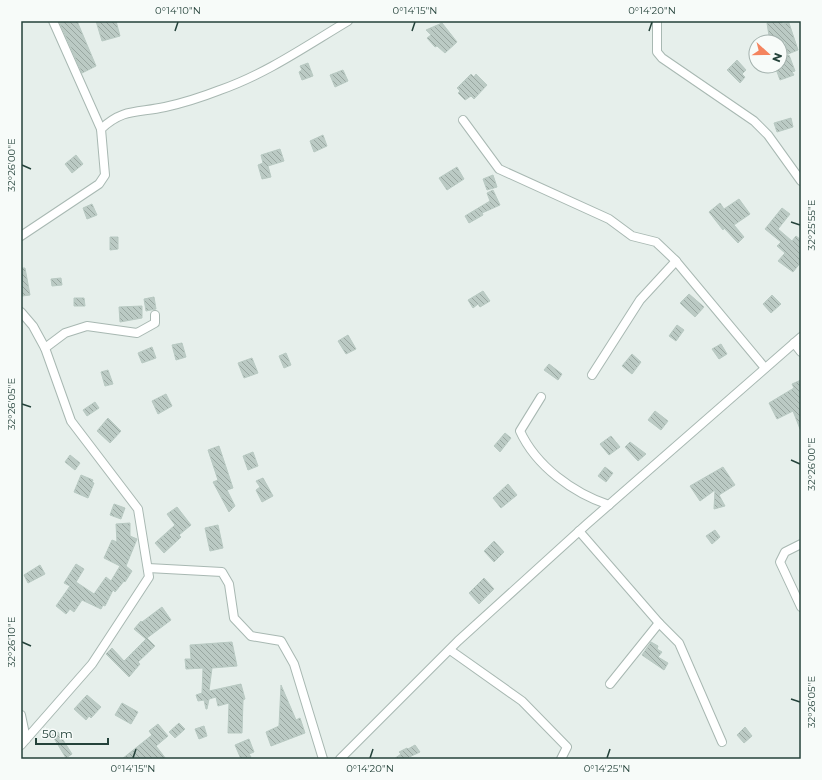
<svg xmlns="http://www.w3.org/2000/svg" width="822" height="780" font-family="Montserrat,sans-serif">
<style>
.building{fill:url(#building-back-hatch);stroke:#b8c9c2}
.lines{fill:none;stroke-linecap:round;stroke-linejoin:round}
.minor-casing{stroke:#a8b8b2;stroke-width:10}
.minor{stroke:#fff;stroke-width:8}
.ticks{fill:none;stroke:#24423a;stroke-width:1.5}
.neatline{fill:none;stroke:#24423a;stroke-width:1.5}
.ticks-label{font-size:10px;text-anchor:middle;fill:#24423a}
</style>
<defs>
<pattern id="building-back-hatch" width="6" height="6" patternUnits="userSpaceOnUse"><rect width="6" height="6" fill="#bbcac4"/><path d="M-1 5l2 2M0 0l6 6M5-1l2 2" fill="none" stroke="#98a6a0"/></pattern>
</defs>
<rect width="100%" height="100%" fill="#e6efeb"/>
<g class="building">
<path d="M 59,21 L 77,21 L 96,66 L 82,73 Z"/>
<path d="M 96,21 L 116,21 L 120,36 L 102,41 Z"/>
<path d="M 776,21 L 782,21 L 782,24 L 789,23 L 798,50 L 788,54 L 785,42 L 770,42 L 767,23 Z"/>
<path d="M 442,23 L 457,42 L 445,53 L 437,46 L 435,47 L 427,38 L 431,35 L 426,30 Z"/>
<path d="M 789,55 L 795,71 L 792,72 L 794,75 L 780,80 L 775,66 L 780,66 L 780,58 Z"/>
<path d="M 737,60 L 746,70 L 742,74 L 745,77 L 740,83 L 727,70 Z"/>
<path d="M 308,63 L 313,76 L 302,80 L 299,72 L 302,70 L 300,66 Z"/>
<path d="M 343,70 L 348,81 L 335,87 L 330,75 Z"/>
<path d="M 471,74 L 474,77 L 476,74 L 487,85 L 474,99 L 471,96 L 465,100 L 458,93 L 460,91 L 457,88 Z"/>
<path d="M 791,118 L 793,127 L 777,132 L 774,123 Z"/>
<path d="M 323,135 L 327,146 L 314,152 L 310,141 Z"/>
<path d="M 280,149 L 284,161 L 268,166 L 271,177 L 262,179 L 258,165 L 263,163 L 261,155 Z"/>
<path d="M 76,155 L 83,164 L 72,173 L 65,164 Z"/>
<path d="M 457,167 L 464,179 L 447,190 L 439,178 Z"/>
<path d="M 493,175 L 497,187 L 487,190 L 483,179 Z"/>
<path d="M 493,190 L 500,205 L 482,213 L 483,215 L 469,223 L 465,216 L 490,201 L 487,193 Z"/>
<path d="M 739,199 L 750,214 L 734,225 L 744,237 L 738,243 L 724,228 L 723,230 L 709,212 L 720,203 L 724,209 Z"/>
<path d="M 92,204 L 97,215 L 87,219 L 83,208 Z"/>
<path d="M 782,208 L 790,214 L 778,229 L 792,241 L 796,236 L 801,240 L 801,262 L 793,272 L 778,261 L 785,253 L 777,246 L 781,242 L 765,229 Z"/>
<path d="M 110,237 L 118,237 L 118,249 L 110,250 Z"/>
<path d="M 21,268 L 25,268 L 30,295 L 22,296 Z"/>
<path d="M 61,278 L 62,285 L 52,286 L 51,279 Z"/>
<path d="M 483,291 L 490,301 L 480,307 L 478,304 L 473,308 L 468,300 Z"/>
<path d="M 689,294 L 704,307 L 695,317 L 680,303 Z"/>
<path d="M 772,295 L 781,304 L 771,313 L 763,304 Z"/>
<path d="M 154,297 L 156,309 L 146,311 L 144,299 Z"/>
<path d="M 74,298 L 84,298 L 85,306 L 74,306 Z"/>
<path d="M 142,306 L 142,318 L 120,322 L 119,307 Z"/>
<path d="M 677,325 L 684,330 L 676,341 L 669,336 Z"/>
<path d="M 348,335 L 356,349 L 346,354 L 338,341 Z"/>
<path d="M 182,343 L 186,357 L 176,360 L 172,345 Z"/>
<path d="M 721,344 L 727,354 L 719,359 L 712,349 Z"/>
<path d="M 152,347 L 156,358 L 142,363 L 138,353 Z"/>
<path d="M 286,353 L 291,365 L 284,368 L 279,356 Z"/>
<path d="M 632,354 L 641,362 L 632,374 L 622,366 Z"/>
<path d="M 252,358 L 258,373 L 244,378 L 238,363 Z"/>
<path d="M 549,364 L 562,374 L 558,380 L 544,370 Z"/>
<path d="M 108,370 L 113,384 L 105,386 L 101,372 Z"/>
<path d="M 801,380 L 801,429 L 800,429 L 793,411 L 777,419 L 769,403 L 794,388 L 792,384 Z"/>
<path d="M 166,394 L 172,406 L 158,414 L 152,401 Z"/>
<path d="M 95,402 L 99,408 L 87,416 L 83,410 Z"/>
<path d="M 655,411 L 668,421 L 661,430 L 648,420 Z"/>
<path d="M 108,418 L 121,431 L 110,443 L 97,431 Z"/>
<path d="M 505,433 L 511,438 L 500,452 L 494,446 Z"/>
<path d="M 611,436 L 620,447 L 609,455 L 600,444 Z"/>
<path d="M 630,442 L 646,454 L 638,461 L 625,447 Z"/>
<path d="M 219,446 L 233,488 L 227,490 L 235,506 L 229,512 L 213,482 L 218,480 L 208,450 Z"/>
<path d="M 253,452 L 258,466 L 248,470 L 243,456 Z"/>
<path d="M 70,455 L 80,463 L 75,470 L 65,462 Z"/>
<path d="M 605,467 L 613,473 L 606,482 L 598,476 Z"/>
<path d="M 723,467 L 735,485 L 719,495 L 725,506 L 714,509 L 715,490 L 700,501 L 690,486 Z"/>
<path d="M 81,475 L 93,480 L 92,482 L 94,483 L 88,498 L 74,492 Z"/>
<path d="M 263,478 L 273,496 L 262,502 L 256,490 L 260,487 L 256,481 Z"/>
<path d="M 508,484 L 517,495 L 501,508 L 493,498 Z"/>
<path d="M 114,504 L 125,508 L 121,519 L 110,515 Z"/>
<path d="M 177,507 L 191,525 L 179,535 L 181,537 L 164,553 L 155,543 L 175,525 L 167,514 Z"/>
<path d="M 130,523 L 130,536 L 137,539 L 126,566 L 132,571 L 125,582 L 124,581 L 115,592 L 113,590 L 105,606 L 103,605 L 101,609 L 82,600 L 74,612 L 70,609 L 66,614 L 56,606 L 70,586 L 64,583 L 76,564 L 84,569 L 76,582 L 94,594 L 106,577 L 111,581 L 120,566 L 104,558 L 112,540 L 117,542 L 116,524 Z"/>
<path d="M 218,525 L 223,548 L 210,551 L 205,528 Z"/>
<path d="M 715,530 L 720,537 L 712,544 L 706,536 Z"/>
<path d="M 494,541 L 504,552 L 494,562 L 484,551 Z"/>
<path d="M 40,565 L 45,574 L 28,583 L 24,575 Z"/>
<path d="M 484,578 L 494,589 L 479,604 L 469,593 Z"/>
<path d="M 162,607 L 171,620 L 147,638 L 155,646 L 138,662 L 140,664 L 129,677 L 106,654 L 112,648 L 124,661 L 146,639 L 134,629 L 141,621 L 142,622 Z"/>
<path d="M 232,642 L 237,666 L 212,668 L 209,691 L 241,684 L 245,699 L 243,700 L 242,733 L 228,733 L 229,703 L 218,706 L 216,697 L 209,699 L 207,709 L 206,709 L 204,700 L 198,701 L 196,695 L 202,693 L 203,668 L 186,669 L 185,659 L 191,659 L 190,645 Z"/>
<path d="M 651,642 L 658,646 L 657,649 L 662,652 L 658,657 L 668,663 L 664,670 L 642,655 Z"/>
<path d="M 281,685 L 296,720 L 300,718 L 305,733 L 271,746 L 266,732 L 279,726 Z"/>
<path d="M 87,695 L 101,707 L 91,718 L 89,716 L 86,720 L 74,709 Z"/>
<path d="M 122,703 L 138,712 L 131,724 L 115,715 Z"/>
<path d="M 179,723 L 185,729 L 175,738 L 169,732 Z"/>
<path d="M 158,724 L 168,736 L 156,746 L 166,759 L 122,759 L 152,735 L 149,731 Z"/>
<path d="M 204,726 L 207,736 L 199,739 L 195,729 Z"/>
<path d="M 745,727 L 752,736 L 744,743 L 737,735 Z"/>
<path d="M 58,732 L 72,754 L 66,758 L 52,735 Z"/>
<path d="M 249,739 L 254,752 L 249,754 L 251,757 L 241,759 L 235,745 Z"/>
<path d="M 415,745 L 420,752 L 405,759 L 394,759 L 401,754 L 399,752 L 407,748 L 408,749 Z"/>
</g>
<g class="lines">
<g class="minor-casing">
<g id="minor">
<path d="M 53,21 L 101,129"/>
<path d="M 657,21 L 657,52 L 662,58 L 754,121 L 768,135 L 801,181"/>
<path d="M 463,120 L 499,169 L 609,219 L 632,236 L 656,242 L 675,260 L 765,368"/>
<path d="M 21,236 L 99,184 L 105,175 L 101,129 C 123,108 138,113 165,107 C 183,103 202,97 220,90 C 266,74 306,46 348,21"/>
<path d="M 21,312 L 33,326 L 45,348 L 71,421 L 138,509 L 149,577 L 92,664 L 21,745"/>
<path d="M 794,343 L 801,352"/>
<path d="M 45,348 L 65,333 L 87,326 L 137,333 L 155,323 L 155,315"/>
<path d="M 592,375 L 640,300 L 676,261"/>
<path d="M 541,397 L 520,431 C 536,466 573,493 609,505"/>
<path d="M 579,531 L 659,623 L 679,643 L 722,742"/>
<path d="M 801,544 L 785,552 L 780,562 L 801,607"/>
<path d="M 148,568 L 222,572 L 229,584 L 234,618 L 251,636 L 281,641 L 294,664 L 323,759"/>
<path d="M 450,650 L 522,701 L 567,747 L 561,759"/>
<path d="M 610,684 L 659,623"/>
<path d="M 21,715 L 26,739"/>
<path d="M 340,759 L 458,641 L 587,524 L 801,337"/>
</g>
</g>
<use href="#minor" class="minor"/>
</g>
<path class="ticks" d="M 175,31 L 178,22M 412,31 L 415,22M 649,31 L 652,22M 22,165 L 31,169M 791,222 L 800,225M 22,404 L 31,407M 791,460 L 800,464M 22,642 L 31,646M 791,699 L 800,702M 133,758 L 136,749M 370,758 L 373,749M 607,758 L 610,749"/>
<rect width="822" height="780" fill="none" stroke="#f7fbf9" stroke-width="44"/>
<g transform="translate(768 54) rotate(111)"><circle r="19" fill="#f7fbf9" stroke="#a3b1ad"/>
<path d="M0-3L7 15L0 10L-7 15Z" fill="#f4845f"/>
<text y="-6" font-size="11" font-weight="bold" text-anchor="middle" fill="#24423a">N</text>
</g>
<path d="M36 738v6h72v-6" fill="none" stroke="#24423a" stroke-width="2"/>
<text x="42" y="738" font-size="12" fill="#24423a" stroke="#f7fbf9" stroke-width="3" paint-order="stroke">50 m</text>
<rect x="22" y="22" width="778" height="736" class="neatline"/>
<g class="ticks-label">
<text x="178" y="14">0°14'10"N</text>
<text x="415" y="14">0°14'15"N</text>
<text x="652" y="14">0°14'20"N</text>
<text transform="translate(11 165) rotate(-90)" y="4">32°26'00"E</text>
<text transform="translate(811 225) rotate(-90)" y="4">32°25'55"E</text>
<text transform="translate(11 404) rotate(-90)" y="4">32°26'05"E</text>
<text transform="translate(811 464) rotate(-90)" y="4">32°26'00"E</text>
<text transform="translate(11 642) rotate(-90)" y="4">32°26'10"E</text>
<text transform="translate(811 702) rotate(-90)" y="4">32°26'05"E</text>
<text x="133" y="772">0°14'15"N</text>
<text x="370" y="772">0°14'20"N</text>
<text x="607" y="772">0°14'25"N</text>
</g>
</svg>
